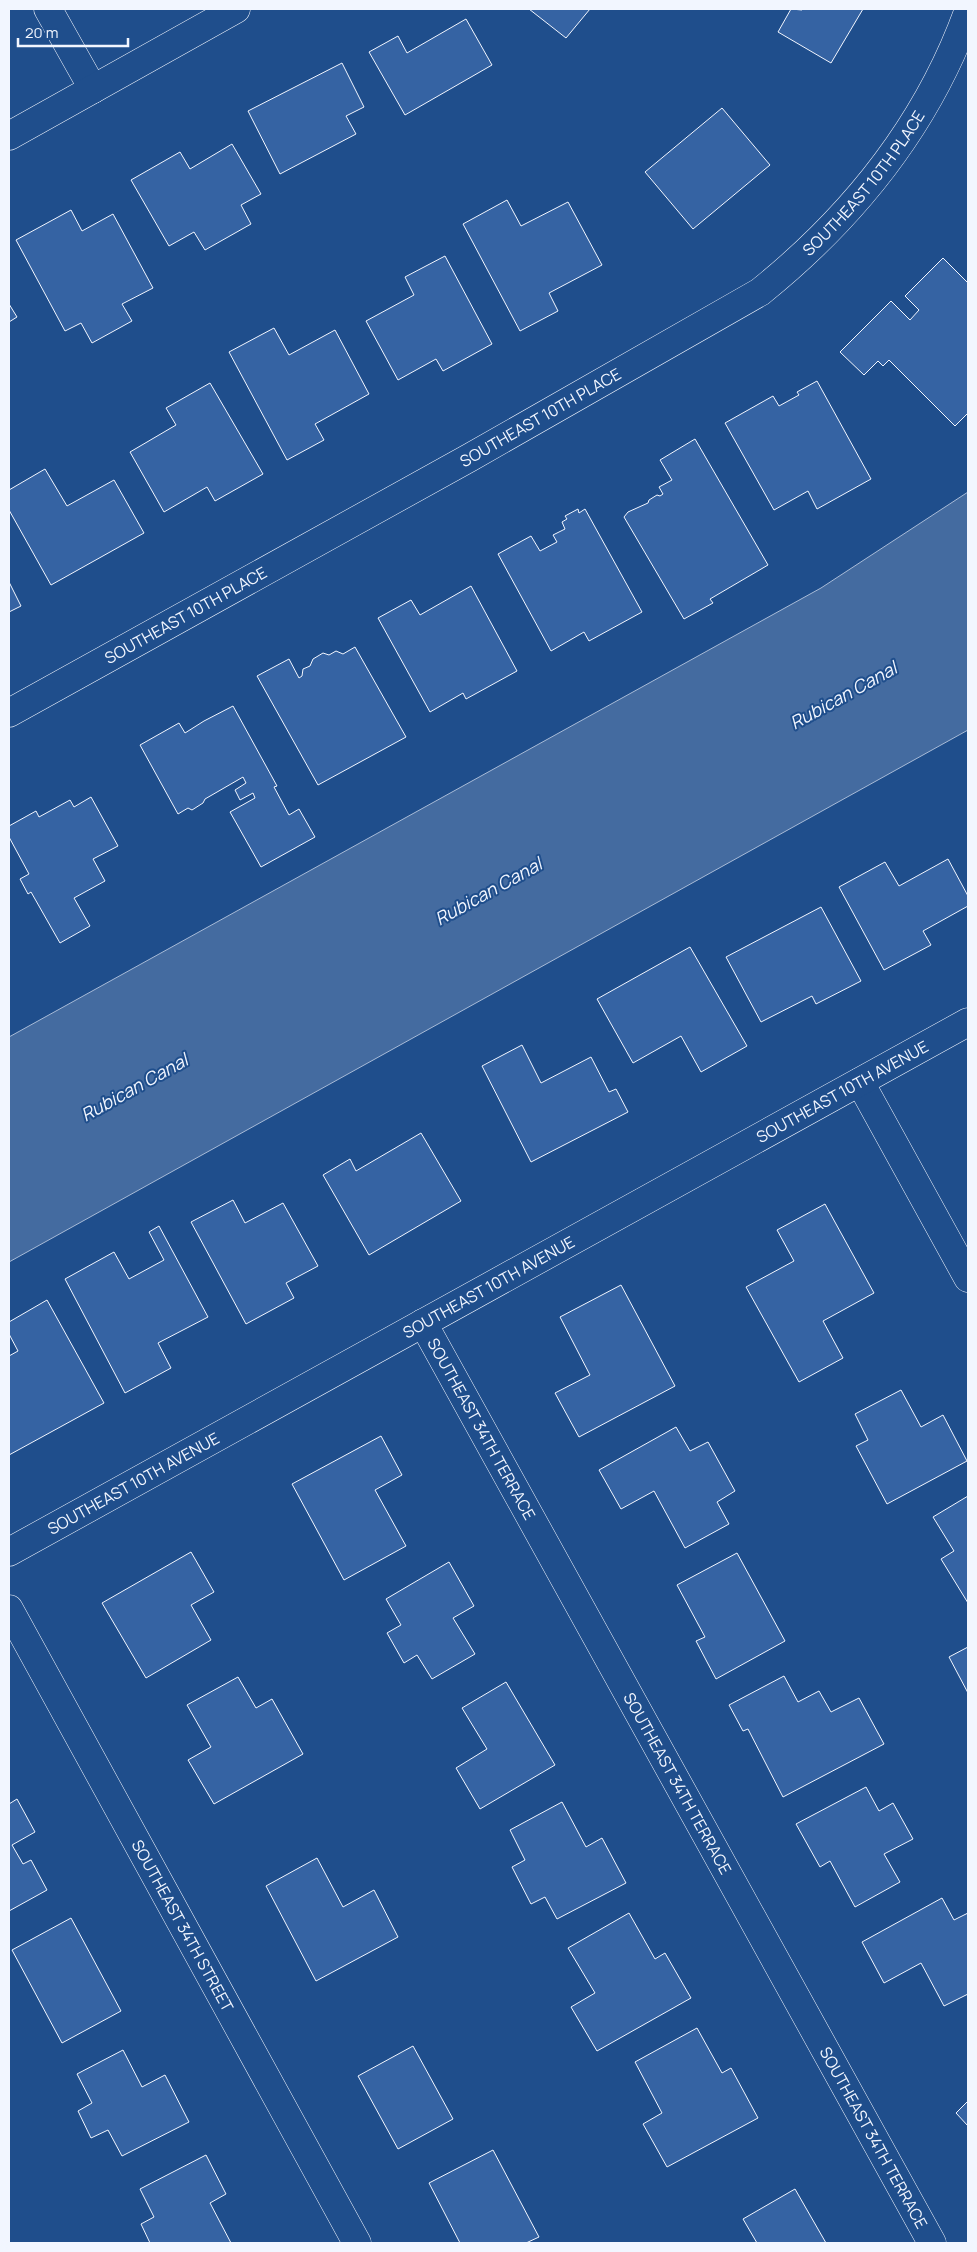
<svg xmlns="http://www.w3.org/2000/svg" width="977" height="2252" font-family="Manrope,sans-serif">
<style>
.water{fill:#446ba0;stroke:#a8bbd7}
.building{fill:#3563a3;stroke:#f2f6ff}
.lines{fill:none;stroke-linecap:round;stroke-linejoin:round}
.street-casing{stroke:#f2f6ff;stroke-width:29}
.street{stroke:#1f4e8c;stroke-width:28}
.labels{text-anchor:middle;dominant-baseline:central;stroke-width:4;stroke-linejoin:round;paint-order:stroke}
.street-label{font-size:16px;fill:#f2f6ff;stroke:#1f4e8c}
.water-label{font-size:18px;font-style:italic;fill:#f2f6ff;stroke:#1f4e8c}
</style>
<rect width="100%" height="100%" fill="#1f4e8c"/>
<path class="water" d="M 968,492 L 968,730 L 9,1262 L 9,1037 L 821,588 Z"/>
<g class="building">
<path d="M 529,9 L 590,9 L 566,38 Z"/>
<path d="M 791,9 L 802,10 L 803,9 L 863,9 L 831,63 L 778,32 Z"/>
<path d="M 466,19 L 492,65 L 405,115 L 369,52 L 398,36 L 407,53 Z"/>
<path d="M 342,63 L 364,107 L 346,116 L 356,134 L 280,174 L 248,111 Z"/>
<path d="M 722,108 L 770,165 L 693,229 L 645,172 Z"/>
<path d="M 232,144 L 261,194 L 241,205 L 251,224 L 205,250 L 194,232 L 169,246 L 131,180 L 180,152 L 190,169 Z"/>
<path d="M 507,200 L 521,226 L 568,202 L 602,265 L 549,293 L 558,311 L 520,331 L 463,224 Z"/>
<path d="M 71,210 L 82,231 L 113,214 L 153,288 L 122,304 L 132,321 L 92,343 L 81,323 L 65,331 L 16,240 Z"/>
<path d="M 445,256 L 492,344 L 443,371 L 436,359 L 398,380 L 366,321 L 414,295 L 405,277 Z"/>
<path d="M 943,258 L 968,283 L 968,413 L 955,426 L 889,360 L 883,366 L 878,361 L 864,375 L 840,352 L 891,301 L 910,320 L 919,310 L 905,296 Z"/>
<path d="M 9,304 L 17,317 L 9,322 Z"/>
<path d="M 274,328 L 289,355 L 335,330 L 369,394 L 315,424 L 324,440 L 287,460 L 229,352 Z"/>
<path d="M 817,381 L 871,479 L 817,509 L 808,491 L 774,510 L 725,423 L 773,396 L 779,406 L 799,395 L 797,392 Z"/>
<path d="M 210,383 L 263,474 L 215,501 L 207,487 L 164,512 L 130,452 L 176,425 L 166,408 Z"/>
<path d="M 695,439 L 768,565 L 710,599 L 713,603 L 684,619 L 624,517 L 628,512 L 648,503 L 649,500 L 657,495 L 660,496 L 663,494 L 659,487 L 672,480 L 660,460 Z"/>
<path d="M 45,469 L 67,506 L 114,480 L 144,533 L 51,585 L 9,510 L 9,490 Z"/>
<path d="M 578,509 L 579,513 L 585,509 L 642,612 L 589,641 L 584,632 L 551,651 L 498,554 L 531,536 L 540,551 L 557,542 L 553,535 L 565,529 L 562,522 L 567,519 L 565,516 Z"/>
<path d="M 9,582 L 21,606 L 9,612 Z"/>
<path d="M 471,586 L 517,671 L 466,699 L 463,693 L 430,712 L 378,618 L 411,600 L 420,615 Z"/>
<path d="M 355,647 L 406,737 L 318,785 L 257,676 L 289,659 L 299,678 L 302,676 L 303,669 L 310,666 L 313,659 L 323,653 L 329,655 L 336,651 L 343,654 Z"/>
<path d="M 233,706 L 277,786 L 274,787 L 289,815 L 299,809 L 315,837 L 261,867 L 230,812 L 255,798 L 253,793 L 240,800 L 235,790 L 246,783 L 243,777 L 205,799 L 203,803 L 192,810 L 188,808 L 178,814 L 140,745 L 179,723 L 185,733 L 204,721 Z"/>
<path d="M 91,797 L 118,846 L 93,859 L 105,881 L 74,898 L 90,926 L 60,943 L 31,892 L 28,894 L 20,879 L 29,874 L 9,837 L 9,826 L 36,811 L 39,817 L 70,800 L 74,807 Z"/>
<path d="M 948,859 L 968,896 L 968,906 L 923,931 L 931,945 L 884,970 L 839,887 L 885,862 L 899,886 Z"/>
<path d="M 821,907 L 861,981 L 816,1004 L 812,996 L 761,1022 L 726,957 Z"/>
<path d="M 690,947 L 747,1046 L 701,1072 L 681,1036 L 633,1063 L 597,999 Z"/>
<path d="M 522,1045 L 541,1083 L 591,1057 L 609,1092 L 616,1089 L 628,1112 L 531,1162 L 482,1066 Z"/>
<path d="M 421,1133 L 461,1201 L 369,1255 L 323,1175 L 350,1159 L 356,1171 Z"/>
<path d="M 233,1200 L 245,1223 L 283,1203 L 318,1266 L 286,1283 L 294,1298 L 246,1324 L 191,1222 Z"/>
<path d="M 825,1204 L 874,1293 L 823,1321 L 843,1358 L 799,1382 L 746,1287 L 794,1261 L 777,1230 Z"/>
<path d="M 159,1226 L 208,1317 L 158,1343 L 171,1368 L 125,1393 L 65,1279 L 114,1252 L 129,1279 L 164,1260 L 149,1232 Z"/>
<path d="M 621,1285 L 675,1386 L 579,1437 L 555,1393 L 590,1375 L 560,1317 Z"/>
<path d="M 47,1300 L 104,1403 L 9,1455 L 9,1356 L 18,1351 L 9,1334 L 9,1322 Z"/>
<path d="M 901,1390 L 921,1427 L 943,1415 L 967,1461 L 887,1504 L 856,1446 L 868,1440 L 855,1414 Z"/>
<path d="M 676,1427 L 690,1451 L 708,1442 L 735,1491 L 717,1502 L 729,1524 L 685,1548 L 654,1491 L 621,1509 L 599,1470 Z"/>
<path d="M 381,1436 L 402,1475 L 375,1490 L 406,1546 L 344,1580 L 292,1484 Z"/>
<path d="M 968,1496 L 968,1603 L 941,1559 L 954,1551 L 933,1517 Z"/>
<path d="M 191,1552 L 214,1592 L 191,1605 L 211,1640 L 146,1678 L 102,1603 Z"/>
<path d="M 737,1553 L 785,1641 L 716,1679 L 696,1641 L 705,1637 L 677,1585 Z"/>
<path d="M 449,1562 L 474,1606 L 453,1618 L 475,1654 L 432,1679 L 417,1655 L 404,1663 L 387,1633 L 401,1625 L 386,1599 Z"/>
<path d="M 968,1647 L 968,1693 L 949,1657 Z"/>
<path d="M 784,1676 L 798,1702 L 819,1691 L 831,1712 L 859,1698 L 884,1744 L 783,1797 L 748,1729 L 743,1731 L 729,1705 Z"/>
<path d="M 238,1677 L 256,1708 L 272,1699 L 303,1754 L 214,1804 L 188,1760 L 211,1747 L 187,1705 Z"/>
<path d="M 506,1682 L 555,1765 L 480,1809 L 456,1768 L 487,1749 L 462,1708 Z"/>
<path d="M 866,1787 L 879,1811 L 893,1803 L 913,1839 L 884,1854 L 900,1882 L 855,1907 L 830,1861 L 820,1867 L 796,1824 Z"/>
<path d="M 17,1799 L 35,1832 L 12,1845 L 23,1864 L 31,1860 L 47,1890 L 9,1911 L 9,1804 Z"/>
<path d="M 562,1802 L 586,1847 L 602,1838 L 626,1883 L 557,1919 L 545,1897 L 531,1904 L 512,1867 L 525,1860 L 510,1830 Z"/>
<path d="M 317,1858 L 343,1907 L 374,1890 L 398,1937 L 316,1981 L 266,1886 Z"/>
<path d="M 942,1898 L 954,1920 L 968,1913 L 968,1994 L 944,2006 L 921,1963 L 884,1983 L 862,1942 Z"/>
<path d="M 629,1913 L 655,1959 L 665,1953 L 691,1998 L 597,2051 L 571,2007 L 595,1993 L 568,1948 Z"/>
<path d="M 71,1918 L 121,2011 L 62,2043 L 12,1950 Z"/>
<path d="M 697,2028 L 722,2073 L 731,2068 L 758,2118 L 667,2167 L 643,2124 L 662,2113 L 635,2062 Z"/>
<path d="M 413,2046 L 453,2119 L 398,2149 L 358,2076 Z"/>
<path d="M 123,2050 L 142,2087 L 165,2075 L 189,2122 L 122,2156 L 108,2130 L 91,2138 L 78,2111 L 92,2103 L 77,2074 Z"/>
<path d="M 968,2101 L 968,2126 L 956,2113 Z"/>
<path d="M 493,2150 L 539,2237 L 526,2243 L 460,2243 L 429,2183 Z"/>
<path d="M 206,2155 L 226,2194 L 210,2203 L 231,2243 L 150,2243 L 141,2224 L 154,2217 L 140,2189 Z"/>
<path d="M 795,2189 L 826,2243 L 757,2243 L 743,2219 Z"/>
</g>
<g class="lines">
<g class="street-casing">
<g id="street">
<path d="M 48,9 L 93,89"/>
<path d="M 9,136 L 236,9"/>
<path id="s1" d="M 9,713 L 469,458 L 760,292 C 853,217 927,125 968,12"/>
<path d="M 860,1082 L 968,1278"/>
<path id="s2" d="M 423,1323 L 932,2243"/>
<path id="s3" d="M 9,1552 L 968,1022"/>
<path id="s4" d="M 9,1609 L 357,2243"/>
</g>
</g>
<use href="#street" class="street"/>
</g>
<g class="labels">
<g class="street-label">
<text stroke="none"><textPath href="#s1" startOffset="1012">SOUTHEAST 10TH PLACE</textPath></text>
<text stroke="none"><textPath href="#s1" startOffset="608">SOUTHEAST 10TH PLACE</textPath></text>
<text stroke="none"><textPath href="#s1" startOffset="202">SOUTHEAST 10TH PLACE</textPath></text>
<text stroke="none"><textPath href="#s3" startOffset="952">SOUTHEAST 10TH AVENUE</textPath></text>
<text stroke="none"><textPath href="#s3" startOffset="548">SOUTHEAST 10TH AVENUE</textPath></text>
<text stroke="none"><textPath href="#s2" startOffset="121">SOUTHEAST 34TH TERRACE</textPath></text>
<text stroke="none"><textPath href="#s3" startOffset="142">SOUTHEAST 10TH AVENUE</textPath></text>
<text stroke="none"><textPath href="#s2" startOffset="526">SOUTHEAST 34TH TERRACE</textPath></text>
<text stroke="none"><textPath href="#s4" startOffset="361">SOUTHEAST 34TH STREET</textPath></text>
<text stroke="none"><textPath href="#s2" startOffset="931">SOUTHEAST 34TH TERRACE</textPath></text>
</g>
<g class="water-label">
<text transform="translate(843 695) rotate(-29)">Rubican Canal</text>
<text transform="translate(488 891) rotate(-29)">Rubican Canal</text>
<text transform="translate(134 1087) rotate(-29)">Rubican Canal</text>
</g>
</g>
<rect width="977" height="2252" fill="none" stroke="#f2f6ff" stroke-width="20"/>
<path d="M18 38v8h110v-8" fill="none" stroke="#f2f6ff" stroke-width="2.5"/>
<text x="25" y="38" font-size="15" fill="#f2f6ff" stroke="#1f4e8c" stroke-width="4" paint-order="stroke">20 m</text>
</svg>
